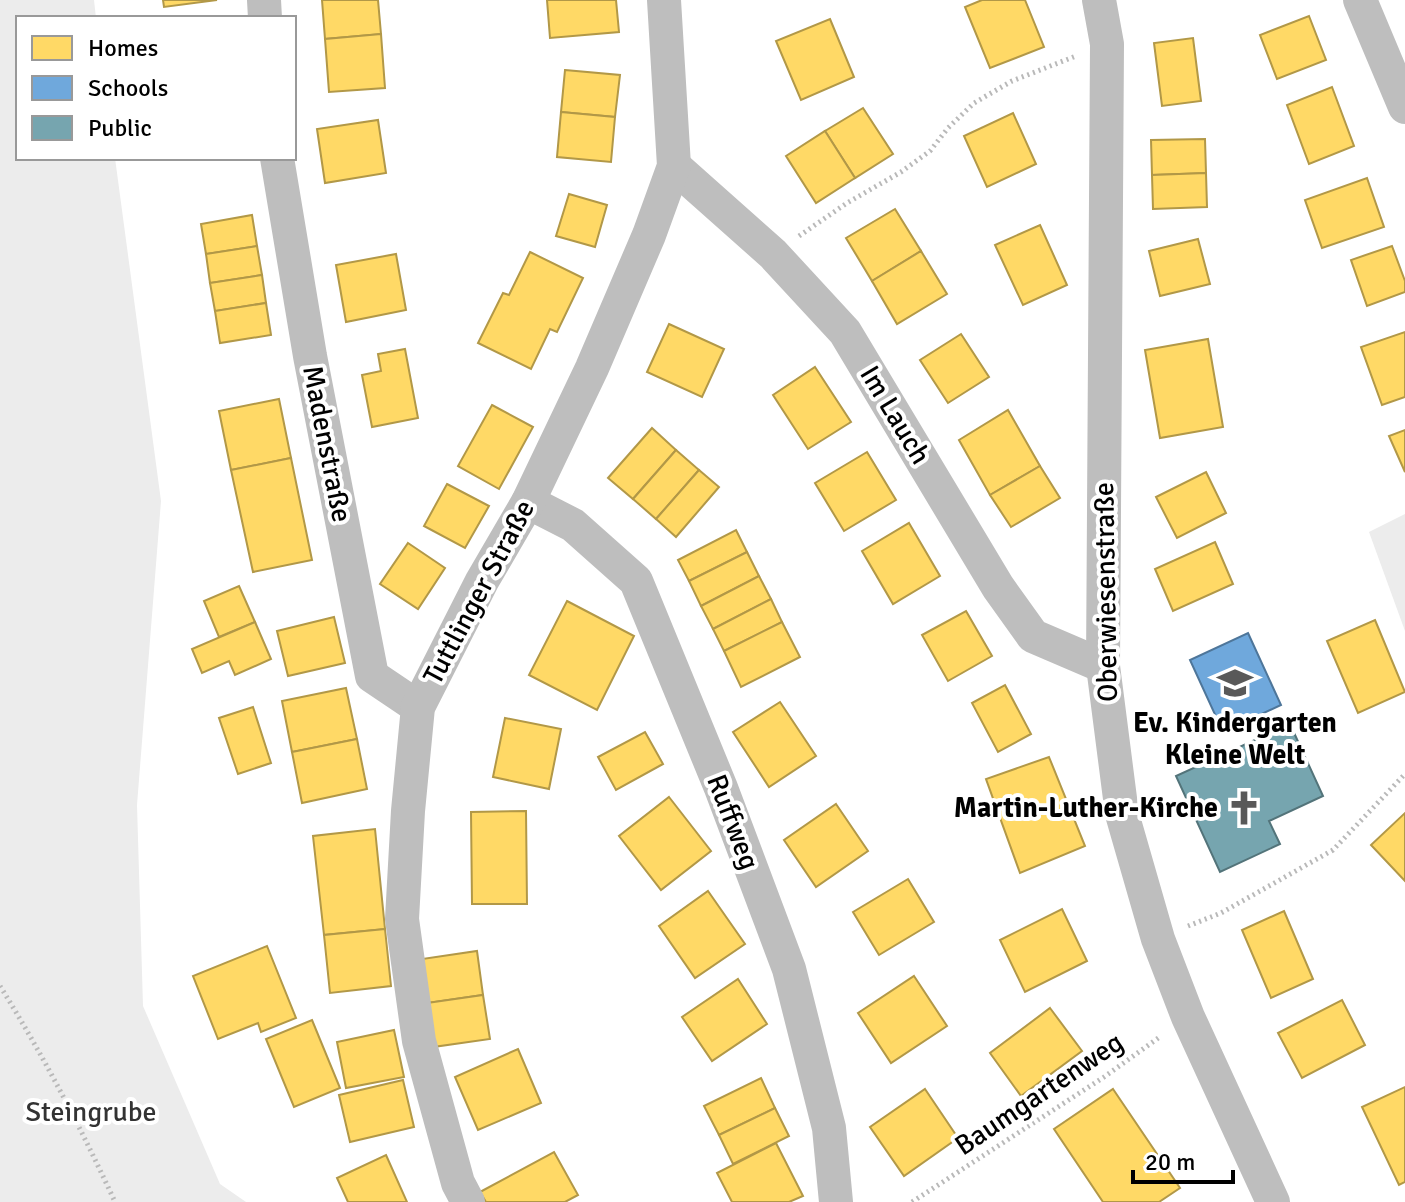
<svg xmlns="http://www.w3.org/2000/svg" width="1405" height="1202" font-family="Signika,sans-serif">
<style>
.green{fill:#ececec}
.homes{fill:#ffd966;stroke:#b29847;stroke-width:2}
.schools{fill:#6fa8dc;stroke:#4e769a;stroke-width:2}
.public{fill:#76a5af;stroke:#53747a;stroke-width:2}
.lines{fill:none;stroke-linecap:round;stroke-linejoin:round}
.path{stroke:#b9b9b9;stroke-width:5;stroke-dasharray:2 4;stroke-linecap:butt}
.minor{stroke:#bebebe;stroke-width:34}
.labels{text-anchor:middle;dominant-baseline:central;stroke-width:8;stroke-linejoin:round;paint-order:stroke}
.street-label{font-size:28px;fill:#000;stroke:#fff}
.poi-label{font-size:28px;font-weight:bold;fill:#000;stroke:#fff}
.park-label{font-size:28px;fill:#333;stroke:#fff}
</style>
<rect width="100%" height="100%" fill="#fff"/>
<g class="green">
<path d="M 0,0 L 94,0 L 96,18 L 18,18 L 18,158 L 115,158 L 161,501 L 137,805 L 143,1006 L 220,1184 L 246,1202 L 0,1202 Z"/>
<path d="M 1405,514 L 1405,631 L 1369,532 Z"/>
</g>
<g class="homes">
<path d="M 163,0 L 217,0 L 164,7 Z"/>
<path d="M 322,0 L 378,0 L 381,34 L 325,39 Z"/>
<path d="M 547,0 L 616,0 L 619,32 L 550,38 Z"/>
<path d="M 982,0 L 1025,0 L 1044,47 L 990,68 L 965,7 Z"/>
<path d="M 1309,16 L 1326,60 L 1277,79 L 1260,35 Z"/>
<path d="M 830,19 L 854,77 L 801,100 L 776,41 Z"/>
<path d="M 381,34 L 385,88 L 329,92 L 325,39 Z"/>
<path d="M 1193,38 L 1201,101 L 1162,106 L 1154,43 Z"/>
<path d="M 565,70 L 620,75 L 615,117 L 561,112 Z"/>
<path d="M 1332,87 L 1354,146 L 1309,164 L 1287,105 Z"/>
<path d="M 863,108 L 893,154 L 855,178 L 825,131 Z"/>
<path d="M 561,112 L 615,117 L 611,162 L 557,157 Z"/>
<path d="M 1013,113 L 1036,164 L 987,187 L 964,136 Z"/>
<path d="M 378,120 L 386,173 L 325,183 L 317,129 Z"/>
<path d="M 825,131 L 855,178 L 816,203 L 786,156 Z"/>
<path d="M 1205,139 L 1206,173 L 1152,175 L 1151,140 Z"/>
<path d="M 1206,173 L 1207,207 L 1153,209 L 1152,175 Z"/>
<path d="M 1367,178 L 1384,227 L 1322,248 L 1305,200 Z"/>
<path d="M 569,194 L 607,205 L 595,247 L 556,236 Z"/>
<path d="M 895,209 L 921,251 L 872,281 L 846,238 Z"/>
<path d="M 252,215 L 257,246 L 206,254 L 201,224 Z"/>
<path d="M 1040,225 L 1067,285 L 1023,305 L 995,245 Z"/>
<path d="M 1198,239 L 1210,284 L 1160,296 L 1149,251 Z"/>
<path d="M 257,246 L 262,275 L 210,283 L 206,254 Z"/>
<path d="M 1392,246 L 1405,281 L 1405,292 L 1367,306 L 1351,260 Z"/>
<path d="M 921,251 L 947,294 L 897,324 L 872,281 Z"/>
<path d="M 530,252 L 583,278 L 557,332 L 550,329 L 531,369 L 478,343 L 503,293 L 509,295 Z"/>
<path d="M 396,254 L 406,310 L 346,322 L 336,265 Z"/>
<path d="M 262,275 L 266,303 L 215,311 L 210,283 Z"/>
<path d="M 266,303 L 271,335 L 220,343 L 215,311 Z"/>
<path d="M 669,324 L 724,349 L 702,397 L 647,372 Z"/>
<path d="M 1405,332 L 1405,397 L 1382,405 L 1361,347 Z"/>
<path d="M 961,334 L 989,377 L 948,403 L 920,360 Z"/>
<path d="M 1208,339 L 1223,427 L 1160,438 L 1145,350 Z"/>
<path d="M 405,349 L 418,418 L 372,427 L 362,375 L 381,371 L 378,354 Z"/>
<path d="M 815,367 L 851,422 L 808,449 L 773,395 Z"/>
<path d="M 279,399 L 291,458 L 231,470 L 219,411 Z"/>
<path d="M 492,405 L 533,427 L 499,489 L 458,466 Z"/>
<path d="M 1008,410 L 1040,466 L 990,495 L 959,440 Z"/>
<path d="M 652,428 L 676,450 L 633,499 L 608,478 Z"/>
<path d="M 1405,430 L 1405,472 L 1389,436 Z"/>
<path d="M 676,450 L 699,470 L 656,519 L 633,499 Z"/>
<path d="M 867,452 L 896,500 L 844,531 L 815,483 Z"/>
<path d="M 291,458 L 312,560 L 253,572 L 231,470 Z"/>
<path d="M 1040,466 L 1060,498 L 1011,527 L 990,495 Z"/>
<path d="M 699,470 L 719,487 L 676,537 L 656,519 Z"/>
<path d="M 1206,472 L 1226,513 L 1177,538 L 1156,497 Z"/>
<path d="M 447,484 L 489,506 L 465,548 L 424,526 Z"/>
<path d="M 909,523 L 940,576 L 893,604 L 862,551 Z"/>
<path d="M 736,530 L 747,552 L 689,581 L 678,560 Z"/>
<path d="M 1215,542 L 1233,584 L 1173,611 L 1155,569 Z"/>
<path d="M 408,543 L 445,568 L 418,609 L 380,584 Z"/>
<path d="M 747,552 L 759,576 L 701,606 L 689,581 Z"/>
<path d="M 759,576 L 771,599 L 713,629 L 701,606 Z"/>
<path d="M 239,586 L 255,622 L 219,637 L 204,601 Z"/>
<path d="M 771,599 L 782,622 L 724,651 L 713,629 Z"/>
<path d="M 567,601 L 634,636 L 597,710 L 529,675 Z"/>
<path d="M 966,611 L 992,656 L 948,681 L 922,635 Z"/>
<path d="M 334,617 L 345,663 L 288,676 L 277,631 Z"/>
<path d="M 1375,620 L 1405,692 L 1358,713 L 1327,641 Z"/>
<path d="M 255,622 L 271,659 L 235,675 L 229,661 L 202,673 L 192,649 Z"/>
<path d="M 782,622 L 800,657 L 741,687 L 724,651 Z"/>
<path d="M 1005,685 L 1031,734 L 998,752 L 972,703 Z"/>
<path d="M 346,688 L 357,739 L 292,752 L 282,701 Z"/>
<path d="M 780,702 L 816,756 L 769,787 L 733,732 Z"/>
<path d="M 253,707 L 271,763 L 238,774 L 219,718 Z"/>
<path d="M 505,718 L 561,729 L 549,789 L 493,777 Z"/>
<path d="M 645,732 L 663,764 L 616,790 L 598,757 Z"/>
<path d="M 357,739 L 367,789 L 302,803 L 292,752 Z"/>
<path d="M 1049,757 L 1085,846 L 1020,873 L 986,779 Z"/>
<path d="M 669,797 L 711,851 L 661,890 L 619,836 Z"/>
<path d="M 836,804 L 868,851 L 816,887 L 784,840 Z"/>
<path d="M 526,811 L 527,904 L 472,904 L 471,812 Z"/>
<path d="M 1405,813 L 1405,881 L 1371,845 Z"/>
<path d="M 375,829 L 385,929 L 324,935 L 313,836 Z"/>
<path d="M 908,879 L 934,922 L 879,955 L 853,912 Z"/>
<path d="M 708,891 L 745,944 L 695,978 L 659,926 Z"/>
<path d="M 1062,909 L 1087,961 L 1025,992 L 1000,940 Z"/>
<path d="M 1284,911 L 1313,979 L 1271,998 L 1242,930 Z"/>
<path d="M 385,929 L 391,986 L 330,993 L 324,935 Z"/>
<path d="M 267,946 L 296,1018 L 261,1032 L 258,1023 L 218,1039 L 193,976 Z"/>
<path d="M 477,951 L 483,995 L 427,1003 L 422,959 Z"/>
<path d="M 914,976 L 947,1026 L 891,1063 L 858,1013 Z"/>
<path d="M 738,979 L 767,1024 L 712,1061 L 682,1017 Z"/>
<path d="M 483,995 L 490,1039 L 433,1047 L 427,1003 Z"/>
<path d="M 1342,1000 L 1365,1045 L 1302,1078 L 1278,1033 Z"/>
<path d="M 1050,1008 L 1082,1051 L 1021,1096 L 990,1053 Z"/>
<path d="M 312,1020 L 340,1088 L 294,1107 L 266,1039 Z"/>
<path d="M 394,1030 L 404,1077 L 346,1088 L 337,1042 Z"/>
<path d="M 518,1049 L 541,1103 L 478,1130 L 455,1077 Z"/>
<path d="M 761,1078 L 775,1108 L 719,1135 L 704,1106 Z"/>
<path d="M 403,1080 L 414,1127 L 350,1142 L 339,1095 Z"/>
<path d="M 1405,1087 L 1405,1182 L 1399,1185 L 1362,1107 Z"/>
<path d="M 925,1089 L 958,1138 L 904,1176 L 870,1127 Z"/>
<path d="M 1113,1089 L 1180,1188 L 1159,1202 L 1103,1202 L 1054,1129 Z"/>
<path d="M 775,1108 L 789,1136 L 733,1164 L 719,1135 Z"/>
<path d="M 776,1143 L 803,1196 L 789,1202 L 732,1202 L 717,1173 Z"/>
<path d="M 554,1152 L 578,1195 L 565,1202 L 486,1202 L 480,1192 Z"/>
<path d="M 386,1155 L 407,1202 L 348,1202 L 337,1178 Z"/>
</g>
<path class="schools" d="M 1248,633 L 1281,705 L 1223,732 L 1190,660 Z"/>
<path class="public" d="M 1290,724 L 1323,796 L 1269,821 L 1280,844 L 1220,872 L 1176,776 Z"/>
<g class="lines">
<g class="path">
<path d="M 799,236 L 847,203 L 901,172 L 930,151 L 948,128 L 974,103 L 1012,81 L 1076,56"/>
<path d="M 1188,926 L 1221,913 L 1333,850 L 1405,774"/>
<path d="M 0,986 C 43,1055 81,1128 115,1202"/>
<path d="M 912,1202 L 1104,1077 L 1161,1036"/>
</g>
<g class="minor">
<path d="M 264,0 L 265,18"/>
<path d="M 1099,0 L 1107,44 L 1103,666 L 1122,814 L 1158,939 L 1188,1017 L 1273,1202"/>
<path d="M 1360,0 L 1405,107"/>
<path d="M 277,158 L 310,356 L 372,676 L 418,707"/>
<path d="M 674,166 L 773,254 L 845,332 L 998,587 L 1033,636 L 1103,666"/>
<path d="M 528,502 L 573,525 L 636,581 L 721,788 L 789,969 L 829,1128 L 836,1202"/>
<path d="M 468,1202 L 458,1183 L 419,1041 L 402,919 L 408,811 L 418,707 L 482,581 L 528,502 L 592,368 L 649,235 L 674,166 L 664,0"/>
</g>
</g>
<defs>
<g id="school-bare" transform="scale(2.76)"><path d="M0-5L7-2L0 1L-7-2ZM-4 1L0 2.5L4 1V4Q0 6-4 4Z" fill="#595959" stroke="#fff" stroke-width="2.5" paint-order="stroke"/></g>
<g id="church-bare" transform="scale(2.76)"><path d="M-1.2-6h2.4v3.5h3.3v2.4h-3.3V6h-2.4V-.1h-3.3v-2.4h3.3Z" fill="#595959" stroke="#fff" stroke-width="2.5" paint-order="stroke"/></g>
</defs>
<g fill-rule="evenodd">
<use href="#school-bare" x="1235" y="683"/>
<use href="#church-bare" x="1244" y="808"/>
</g>
<g class="labels">
<g class="street-label">
<text transform="translate(895 415) rotate(59)">Im Lauch</text>
<text transform="translate(327 444) rotate(79)">Madenstraße</text>
<text transform="translate(479 592) rotate(-62)">Tuttlinger Straße</text>
<text transform="translate(1106 592) rotate(-91)">Oberwiesenstraße</text>
<text transform="translate(733 822) rotate(69)">Ruffweg</text>
<text transform="translate(1039 1094) rotate(-34)">Baumgartenweg</text>
</g>
<g class="poi-label">
<text x="1235" y="723">Ev. Kindergarten<tspan x="1235" dy="32">Kleine Welt</tspan></text>
<text x="1218" y="808" text-anchor="end">Martin-Luther-Kirche</text>
</g>
<g class="park-label">
<text x="91" y="1112">Steingrube</text>
</g>
</g>
<rect x="16" y="16" width="280" height="144" fill="#ffffff" stroke="#999999" stroke-width="2"/>
<rect x="32" y="36" width="40" height="24" fill="#ffd966" stroke="#999999" stroke-width="2"/>
<text x="88" y="56" font-size="24" fill="#000000">Homes</text>
<rect x="32" y="76" width="40" height="24" fill="#6fa8dc" stroke="#999999" stroke-width="2"/>
<text x="88" y="96" font-size="24" fill="#000000">Schools</text>
<rect x="32" y="116" width="40" height="24" fill="#76a5af" stroke="#999999" stroke-width="2"/>
<text x="88" y="136" font-size="24" fill="#000000">Public</text>
<path d="M1133 1170v12h100v-12" fill="none" stroke="#000000" stroke-width="4"/>
<text x="1145" y="1170" font-size="24" fill="#000000" stroke="#ffffff" stroke-width="6" paint-order="stroke">20 m</text>
</svg>
